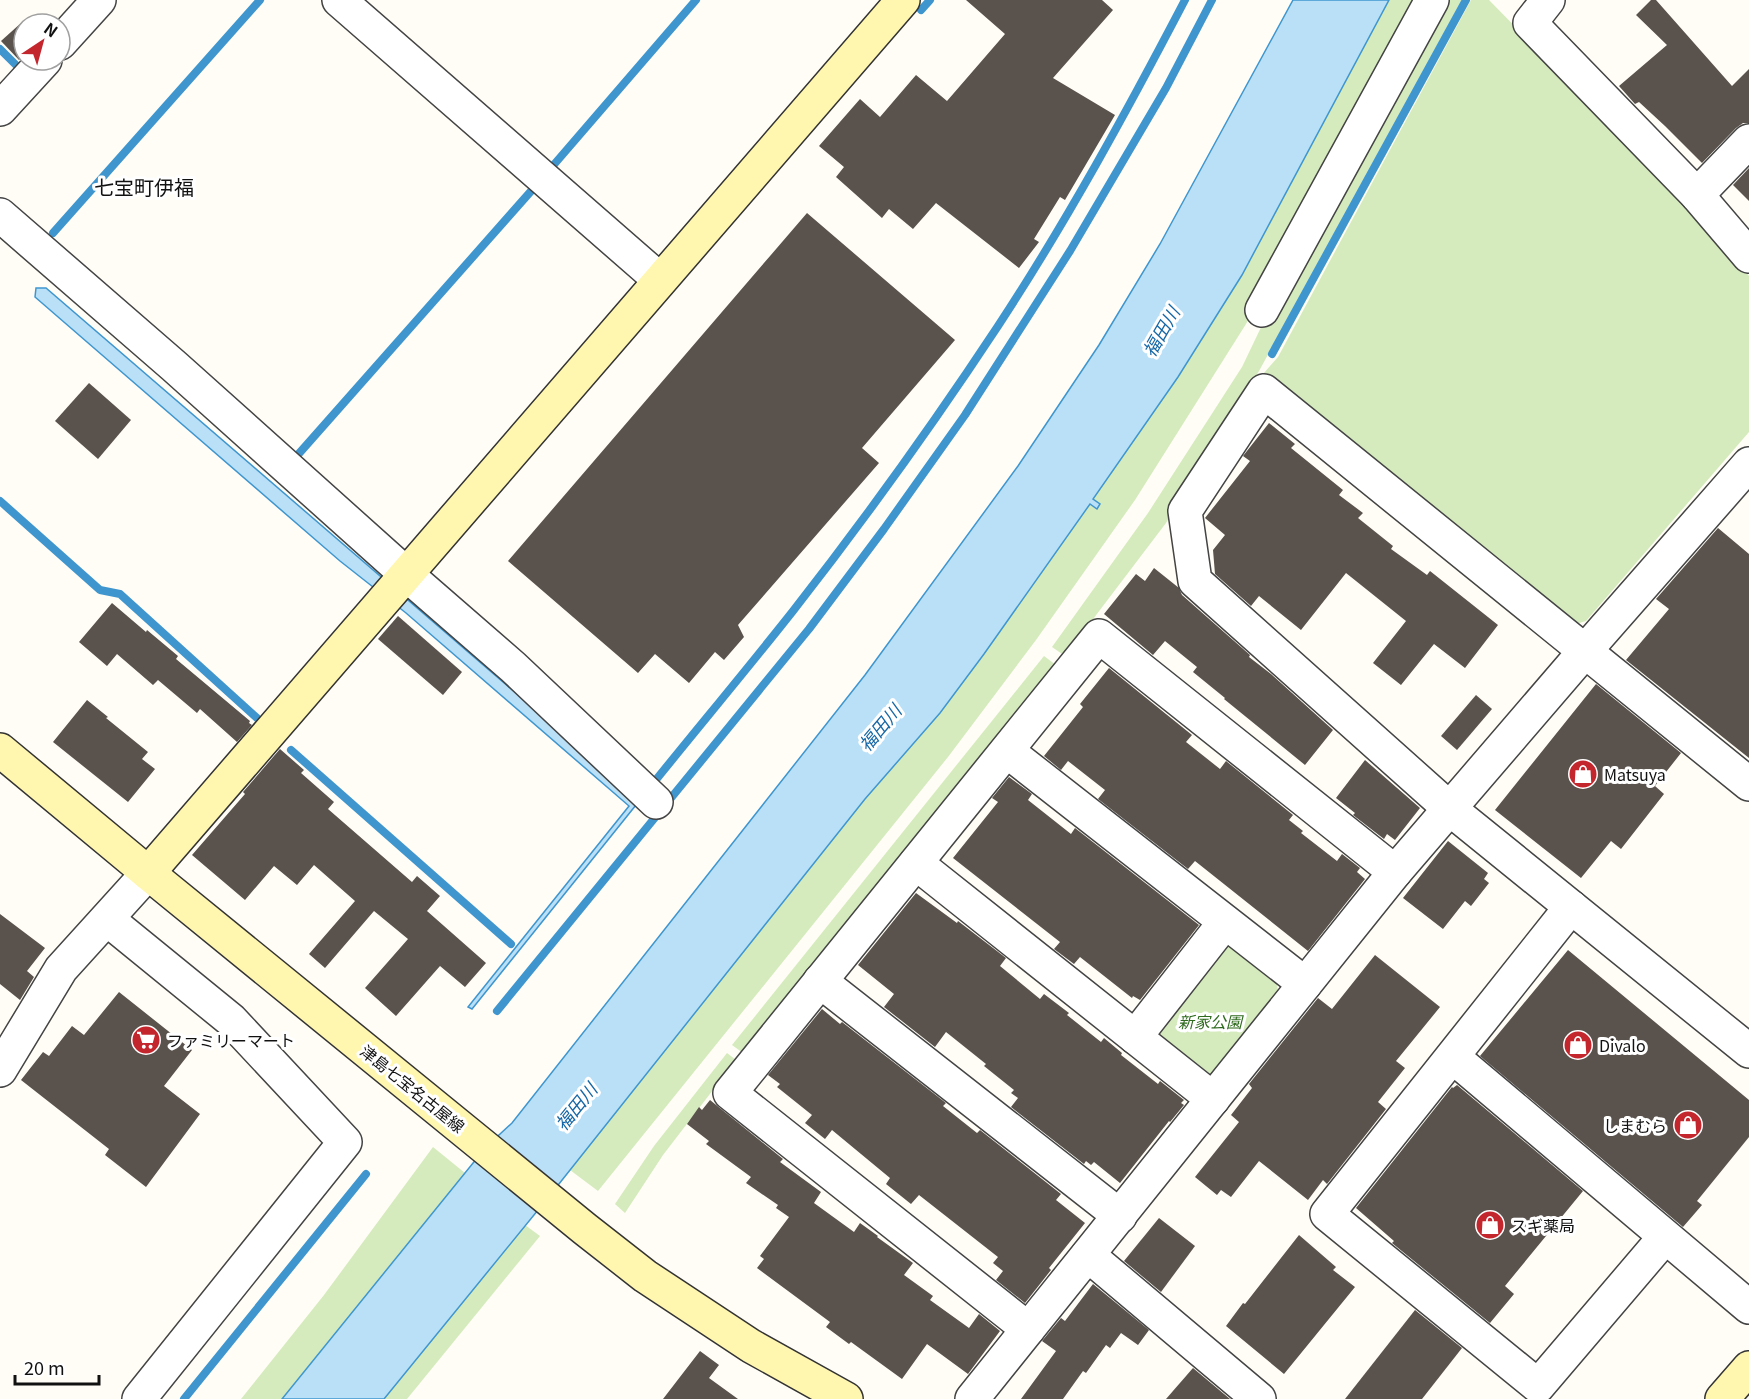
<svg xmlns="http://www.w3.org/2000/svg" width="1749" height="1399" font-family="Georgia,'Noto Sans JP',serif">
<style>
.green{fill:#d5ebbd}
.water{fill:#b9e0f7;stroke:#3f96cf;stroke-width:1.5}
.lines{fill:none;stroke-linecap:round;stroke-linejoin:round}
.stream{stroke:#3f96cf;stroke-width:8}
.building{fill:#5a524d}
.street-casing{stroke:#444;stroke-width:36}
.secondary-casing{stroke:#333;stroke-width:36}
.street{stroke:#fff;stroke-width:33}
.secondary{stroke:#fff6b0;stroke-width:33}
.labels{text-anchor:middle;dominant-baseline:central;stroke-width:6;stroke-linejoin:round;paint-order:stroke}
.poi-label{font-size:16px;fill:#111;stroke:#fff;text-anchor:start}
.park-label{font-size:16px;font-style:italic;fill:#2f6b1f;stroke:#fff}
.street-label{font-size:16px;fill:#111;stroke:#fff}
.water-label{font-size:18px;font-style:italic;fill:#1768a6;stroke:#fff}
.quarter-label{font-size:20px;fill:#111;stroke:#fff}
</style>
<rect width="100%" height="100%" fill="#fffdf5"/>
<g class="green">
<path d="M 1389,0 L 1424,0 L 1246,324 L 1135,500 L 1036,640 L 948,757 L 598,1191 L 570,1170 L 865,799 L 940,713 L 984,654 L 1090,504 L 1097,509 L 1093,499 L 1178,377 L 1242,275 Z"/>
<path d="M 1441,0 L 1463,0 L 1259,371 L 1166,523 L 1065,656 L 1052,647 L 1148,513 L 1242,367 L 1265,319 Z"/>
<path d="M 1471,0 L 1489,0 L 1689,204 L 1749,276 L 1749,432 L 1586,621 L 1572,625 L 1263,374 L 1278,357 Z"/>
<path d="M 1044,656 L 1056,665 L 743,1053 L 732,1045 Z"/>
<path d="M 1232,944 L 1275,977 L 1279,994 L 1219,1074 L 1206,1078 L 1157,1042 L 1153,1030 L 1220,946 Z"/>
<path d="M 727,1053 L 736,1060 L 663,1155 L 625,1213 L 615,1204 L 654,1146 Z"/>
<path d="M 433,1147 L 465,1173 L 282,1399 L 241,1399 L 324,1295 Z"/>
<path d="M 525,1225 L 540,1236 L 407,1399 L 384,1399 Z"/>
</g>
<g class="water">
<path d="M 1293,0 L 1389,0 L 1242,275 L 1178,377 L 1093,499 L 1100,504 L 1097,509 L 1090,504 L 984,654 L 940,713 L 865,799 L 547,1199 L 384,1399 L 282,1399 L 486,1147 L 512,1123 L 865,675 L 1018,466 L 1099,345 L 1160,244 Z"/>
<path d="M 36,288 L 46,288 L 640,800 L 472,1009 L 468,1007 L 629,806 L 406,613 L 340,561 L 35,297 Z"/>
</g>
<g class="lines">
<g class="stream">
<path d="M 921,10 L 930,0"/>
<path d="M 0,49 L 18,67"/>
<path d="M 551,168 L 696,0"/>
<path d="M 53,233 L 260,0"/>
<path d="M 1272,354 L 1466,0"/>
<path d="M 295,458 L 532,190"/>
<path d="M 0,501 L 100,590 L 120,594 L 257,718"/>
<path d="M 291,750 L 511,944"/>
<path d="M 655,781 C 701,724 748,668 793,611 C 865,519 934,423 998,326 C 1067,221 1127,111 1185,0"/>
<path d="M 497,1011 L 809,629 L 884,529 L 965,415 L 1070,251 L 1166,88 L 1212,0"/>
<path d="M 184,1399 L 366,1174"/>
</g>
</g>
<g class="building">
<path d="M 966,0 L 1102,0 L 1113,10 L 1053,78 L 1115,115 L 1065,200 L 1060,197 L 1034,239 L 1039,242 L 1019,268 L 936,203 L 913,229 L 889,209 L 882,218 L 836,177 L 844,167 L 819,146 L 860,99 L 880,117 L 916,75 L 947,101 L 1005,34 Z"/>
<path d="M 1651,0 L 1656,0 L 1732,86 L 1749,69 L 1749,123 L 1743,123 L 1736,128 L 1702,163 L 1665,126 L 1639,102 L 1635,104 L 1619,86 L 1667,45 L 1636,15 Z"/>
<path d="M 21,23 L 24,27 L 24,55 L 19,60 L 1,41 Z"/>
<path d="M 1749,168 L 1749,201 L 1733,185 Z"/>
<path d="M 807,213 L 955,340 L 862,448 L 879,463 L 738,625 L 744,637 L 724,660 L 715,652 L 689,683 L 655,654 L 638,673 L 508,561 Z"/>
<path d="M 89,383 L 131,420 L 98,459 L 55,421 Z"/>
<path d="M 1269,423 L 1295,444 L 1291,448 L 1343,490 L 1339,495 L 1363,513 L 1358,518 L 1393,546 L 1391,549 L 1427,575 L 1430,571 L 1498,625 L 1465,668 L 1434,644 L 1401,685 L 1373,663 L 1406,621 L 1346,573 L 1301,630 L 1259,596 L 1251,606 L 1215,574 L 1213,550 L 1225,535 L 1205,518 L 1250,461 L 1243,456 Z"/>
<path d="M 1718,528 L 1749,554 L 1749,758 L 1626,660 L 1669,609 L 1656,599 Z"/>
<path d="M 1154,568 L 1179,588 L 1182,595 L 1250,655 L 1249,657 L 1271,674 L 1333,730 L 1305,765 L 1224,699 L 1225,698 L 1193,672 L 1197,667 L 1165,641 L 1153,655 L 1104,614 L 1136,574 L 1145,581 Z"/>
<path d="M 112,603 L 146,632 L 147,630 L 178,656 L 176,659 L 250,721 L 249,723 L 252,725 L 237,742 L 200,709 L 197,713 L 158,680 L 153,685 L 117,654 L 107,666 L 79,642 Z"/>
<path d="M 398,616 L 462,672 L 443,695 L 378,639 Z"/>
<path d="M 1109,668 L 1192,735 L 1186,742 L 1220,769 L 1226,761 L 1293,815 L 1289,820 L 1303,831 L 1301,833 L 1337,861 L 1342,854 L 1360,868 L 1357,872 L 1365,879 L 1308,951 L 1195,861 L 1188,869 L 1098,799 L 1105,790 L 1068,761 L 1061,770 L 1044,756 L 1083,707 L 1080,704 Z"/>
<path d="M 1596,684 L 1681,753 L 1655,786 L 1664,794 L 1621,849 L 1611,841 L 1581,878 L 1495,810 Z"/>
<path d="M 1476,695 L 1492,709 L 1457,750 L 1441,736 Z"/>
<path d="M 87,700 L 108,717 L 106,718 L 148,752 L 142,759 L 155,769 L 128,802 L 53,742 Z"/>
<path d="M 280,749 L 304,770 L 301,773 L 334,802 L 328,809 L 412,882 L 417,876 L 440,896 L 427,911 L 486,963 L 465,987 L 440,966 L 396,1016 L 365,988 L 408,939 L 374,911 L 325,968 L 309,954 L 355,901 L 314,865 L 297,885 L 274,866 L 245,900 L 192,855 L 245,794 L 243,792 Z"/>
<path d="M 1365,760 L 1420,808 L 1395,840 L 1387,834 L 1384,839 L 1353,815 L 1355,813 L 1336,798 Z"/>
<path d="M 1009,777 L 1032,794 L 1028,800 L 1071,834 L 1075,828 L 1199,925 L 1140,1000 L 1133,996 L 1132,998 L 1080,957 L 1074,964 L 1054,949 L 1060,942 L 953,858 L 998,802 L 992,798 Z"/>
<path d="M 1448,841 L 1488,873 L 1484,879 L 1489,883 L 1471,906 L 1465,901 L 1443,929 L 1403,898 Z"/>
<path d="M 916,893 L 957,923 L 958,921 L 1006,958 L 1000,966 L 1040,999 L 1044,994 L 1069,1013 L 1067,1015 L 1101,1042 L 1104,1038 L 1122,1053 L 1121,1055 L 1158,1084 L 1160,1081 L 1184,1100 L 1181,1103 L 1184,1105 L 1170,1122 L 1169,1121 L 1120,1183 L 1094,1162 L 1091,1165 L 1086,1161 L 1084,1164 L 1011,1107 L 1018,1098 L 1011,1093 L 1014,1090 L 984,1066 L 986,1064 L 946,1032 L 935,1047 L 884,1007 L 894,994 L 858,965 Z"/>
<path d="M 0,914 L 45,948 L 27,971 L 34,977 L 20,1000 L 0,984 Z"/>
<path d="M 1568,950 L 1749,1100 L 1749,1137 L 1697,1201 L 1702,1205 L 1683,1227 L 1480,1056 Z"/>
<path d="M 1375,955 L 1440,1007 L 1396,1061 L 1405,1068 L 1378,1102 L 1386,1109 L 1327,1184 L 1323,1180 L 1308,1200 L 1259,1161 L 1231,1197 L 1221,1190 L 1217,1195 L 1195,1177 L 1239,1122 L 1231,1115 L 1252,1088 L 1249,1084 L 1318,998 L 1332,1009 Z"/>
<path d="M 119,992 L 192,1050 L 164,1086 L 200,1114 L 146,1187 L 105,1155 L 109,1149 L 21,1080 L 43,1052 L 49,1056 L 72,1026 L 84,1035 Z"/>
<path d="M 822,1009 L 840,1024 L 842,1022 L 946,1103 L 943,1106 L 977,1133 L 980,1130 L 1061,1194 L 1056,1200 L 1085,1223 L 1049,1268 L 1051,1270 L 1025,1303 L 996,1280 L 1003,1271 L 993,1263 L 998,1257 L 919,1195 L 911,1204 L 886,1184 L 890,1178 L 832,1130 L 825,1139 L 805,1123 L 812,1115 L 777,1087 L 780,1084 L 768,1075 Z"/>
<path d="M 1457,1085 L 1583,1191 L 1505,1286 L 1514,1294 L 1490,1323 L 1392,1243 L 1394,1241 L 1356,1208 L 1452,1087 L 1453,1088 Z"/>
<path d="M 710,1100 L 783,1159 L 780,1162 L 821,1192 L 814,1203 L 854,1232 L 860,1223 L 878,1236 L 877,1237 L 913,1263 L 904,1275 L 933,1296 L 930,1300 L 969,1328 L 979,1314 L 1000,1331 L 968,1374 L 927,1344 L 902,1379 L 851,1342 L 849,1344 L 826,1327 L 830,1322 L 757,1268 L 764,1259 L 760,1256 L 789,1217 L 776,1208 L 778,1205 L 746,1183 L 751,1177 L 706,1144 L 709,1141 L 687,1124 L 699,1107 L 702,1110 Z"/>
<path d="M 1159,1218 L 1195,1246 L 1161,1292 L 1124,1261 Z"/>
<path d="M 1299,1235 L 1336,1267 L 1333,1270 L 1355,1287 L 1284,1374 L 1226,1326 L 1243,1303 L 1245,1304 Z"/>
<path d="M 1093,1284 L 1149,1330 L 1138,1345 L 1121,1333 L 1110,1348 L 1106,1345 L 1086,1373 L 1083,1371 L 1063,1399 L 1021,1399 L 1056,1351 L 1042,1341 L 1061,1318 L 1065,1321 Z"/>
<path d="M 1415,1310 L 1462,1348 L 1422,1399 L 1345,1399 Z"/>
<path d="M 700,1351 L 719,1365 L 709,1378 L 738,1399 L 663,1399 Z"/>
<path d="M 1193,1368 L 1230,1399 L 1166,1399 Z"/>
</g>
<g class="lines">
<g class="street-casing">
<g id="street">
<path d="M 339,0 L 660,280"/>
<path d="M 1548,0 L 1530,23 L 1697,195 L 1749,256"/>
<path d="M 60,43 L 99,0"/>
<path d="M 0,109 L 45,60"/>
<path d="M 1697,195 L 1749,141"/>
<path d="M 0,215 L 174,366 L 406,574 L 513,667 L 656,802"/>
<path d="M 1262,310 L 1432,0"/>
<path d="M 1007,751 L 1305,984"/>
<path d="M 1749,784 L 1264,391 L 1185,511 L 1195,581 L 1450,809 L 1749,1051"/>
<path d="M 916,863 L 1213,1099"/>
<path d="M 1571,907 L 1327,1214 L 1538,1386 L 1665,1237"/>
<path d="M 107,919 L 231,1020 L 345,1142 L 139,1399"/>
<path d="M 820,981 L 1120,1216"/>
<path d="M 1135,1037 L 1225,922"/>
<path d="M 1453,1057 L 1749,1307"/>
<path d="M 0,1070 L 61,969 L 148,873"/>
<path d="M 1088,1255 L 1259,1399"/>
<path d="M 1028,1329 L 730,1093 L 1099,636 L 1395,872"/>
<path d="M 972,1399 L 1395,872 L 1585,651 L 1749,464"/>
</g>
</g>
<g class="secondary-casing">
<g id="secondary">
<path d="M 0,750 L 148,873 L 585,1229 L 645,1276 L 751,1346 L 846,1399"/>
<path d="M 148,873 L 903,0"/>
<path d="M 1722,1399 L 1749,1368"/>
</g>
</g>
<use href="#street" class="street"/>
<use href="#secondary" class="secondary"/>
</g>
<defs>
<g id="shop-disc" transform="scale(1.5)"><circle r="9.5" fill="#c4262e" stroke="#fff"/><path d="M-5-2.5h2.3a2.7 3.5 0 0 1 5.4 0H5L5.5 6h-11ZM-1.5-2.5h3a1.5 2.3 0 0 0-3 0Z" fill="#fff"/></g>
<g id="supermarket-disc" transform="scale(1.5)"><circle r="9.5" fill="#c4262e" stroke="#fff"/><path d="M-6-5.5h2.5l.6 2H6L4.5 2H-2.5L-4.4-4H-6ZM-1.5 3.2a1.3 1.3 0 1 0 .1 0ZM3 3.2a1.3 1.3 0 1 0 .1 0Z" fill="#fff"/></g>
</defs>
<g fill-rule="evenodd">
<use href="#shop-disc" x="1583" y="774"/>
<use href="#supermarket-disc" x="146" y="1040"/>
<use href="#shop-disc" x="1578" y="1045"/>
<use href="#shop-disc" x="1688" y="1125"/>
<use href="#shop-disc" x="1490" y="1225"/>
</g>
<g class="labels">
<g class="poi-label">
<text x="1604" y="774">Matsuya</text>
<text x="167" y="1040">ファミリーマート</text>
<text x="1599" y="1045">Divalo</text>
<text x="1667" y="1125" text-anchor="end">しまむら</text>
<text x="1511" y="1225">スギ薬局</text>
</g>
<g class="park-label">
<text x="1210" y="1021">新家公園</text>
</g>
<g class="street-label">
<text transform="translate(413 1088) rotate(39)">津島七宝名古屋線</text>
</g>
<g class="water-label">
<text transform="translate(1160 331) rotate(-60)">福田川</text>
<text transform="translate(879 727) rotate(-50)">福田川</text>
<text transform="translate(575 1106) rotate(-51)">福田川</text>
</g>
<g class="quarter-label">
<text x="144" y="186">七宝町伊福</text>
</g>
</g>
<g transform="translate(42 42) rotate(36)"><circle r="28" fill="#ffffff" stroke="#a0a0a0" stroke-width="1.5"/>
<path d="M0-4.5L10 22L0 15L-10 22Z" fill="#c4262e"/>
<text y="-9" font-size="16" font-weight="bold" text-anchor="middle" fill="#111111">N</text>
</g>
<path d="M15 1375v9h84v-9" fill="none" stroke="#111111" stroke-width="3"/>
<text x="24" y="1375" font-size="18" fill="#111111" stroke="#ffffff" stroke-width="4.5" paint-order="stroke">20 m</text>
</svg>
